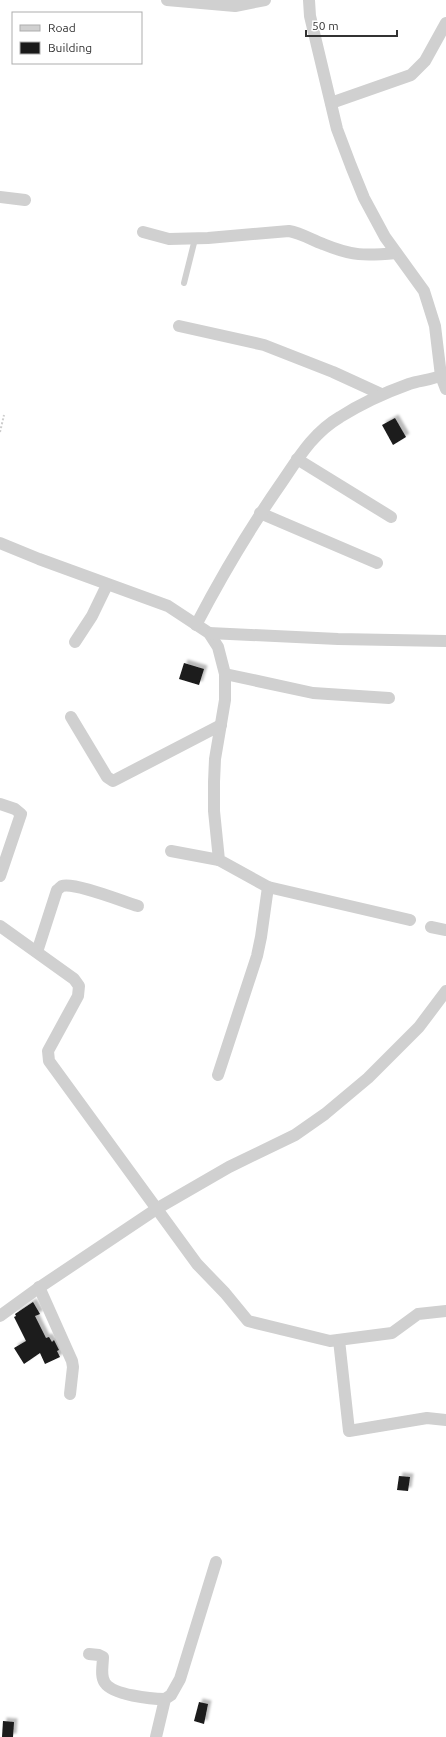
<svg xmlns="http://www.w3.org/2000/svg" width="446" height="1737" font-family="Ubuntu,sans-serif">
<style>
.building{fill:#1a1a1a;filter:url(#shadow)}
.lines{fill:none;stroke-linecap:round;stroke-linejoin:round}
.path{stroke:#cdcdcd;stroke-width:2;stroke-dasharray:2 2;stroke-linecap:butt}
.lane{stroke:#d0d0d0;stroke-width:6}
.street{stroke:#d0d0d0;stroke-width:12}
</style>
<defs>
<filter id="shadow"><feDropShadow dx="3.5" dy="-3.5" stdDeviation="1" flood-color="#0004"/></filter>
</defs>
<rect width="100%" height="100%" fill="#fff"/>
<g class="building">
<path d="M 395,418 L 406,437 L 393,445 L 382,425 Z"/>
<path d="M 184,663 L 204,669 L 199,685 L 179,679 Z"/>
<path d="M 33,1302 L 40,1314 L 35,1316 L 46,1338 L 49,1337 L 52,1342 L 54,1340 L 59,1350 L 57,1351 L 60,1357 L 45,1364 L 40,1353 L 24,1364 L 14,1348 L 26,1341 L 14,1317 L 16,1316 L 15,1314 Z"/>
<path d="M 399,1476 L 410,1477 L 408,1491 L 397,1490 Z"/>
<path d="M 199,1702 L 208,1704 L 204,1724 L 194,1721 Z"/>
<path d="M 3,1721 L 14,1722 L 13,1737 L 2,1737 Z"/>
</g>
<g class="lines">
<path class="path" d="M 0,432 L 4,415"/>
<path class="lane" d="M 184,283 L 195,239"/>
<g class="street">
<path d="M 167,0 L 235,6 L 265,0"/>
<path d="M 309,0 L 310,16 L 337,129 L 351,166 L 364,198 L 385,237 L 424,291 L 435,326 L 441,376 L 446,389"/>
<path d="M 331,103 L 411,75 L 425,61 L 446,23"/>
<path d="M 0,197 L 25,200"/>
<path d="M 143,232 L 169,239 L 208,238 L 289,231 C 301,233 312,240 323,244 C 352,256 365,256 396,253"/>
<path d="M 179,326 L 264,345 L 333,372 L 381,394"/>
<path d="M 297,459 L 391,517"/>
<path d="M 260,513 L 377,563"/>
<path d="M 0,543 L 39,559 L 168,606 L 209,633 L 218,647 L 225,674 L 225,700 L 215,759 L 214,782 L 214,811 L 219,860 L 268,887 L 410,920"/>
<path d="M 196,625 C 222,575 250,528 282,482 C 299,457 313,433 340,417 C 362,403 384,393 409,384 C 421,380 435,380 446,373"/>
<path d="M 209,633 L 338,639 L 446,641"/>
<path d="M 75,642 L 92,616 L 107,585"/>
<path d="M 225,674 L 313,693 L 389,698"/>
<path d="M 71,717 L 107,777 L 113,781 L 221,725"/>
<path d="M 0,804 L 15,809 L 21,814 L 0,876"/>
<path d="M 171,851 L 219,860"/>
<path d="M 0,926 L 74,979 L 79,986 L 78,996 L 48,1051 L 49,1061 L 197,1264 L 225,1293 L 248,1321 L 330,1341 L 392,1333 L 418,1314 L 446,1311"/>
<path d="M 431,927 L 446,930"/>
<path d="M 37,952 L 57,890 C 59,889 61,886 62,886 C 75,882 124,902 138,906"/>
<path d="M 218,1075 L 257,956 L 261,937 L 268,887"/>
<path d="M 39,1287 L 72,1361 L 73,1367 L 70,1394"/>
<path d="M 0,1316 L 37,1289 L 158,1208 L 229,1167 L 295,1135 L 325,1114 L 368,1078 L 419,1027 L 446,991"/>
<path d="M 339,1340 L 349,1431 L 427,1418 L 446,1420"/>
<path d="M 89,1654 L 99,1655 L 103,1657 C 103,1665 100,1676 105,1683 C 113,1695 151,1699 165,1699"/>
<path d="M 156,1737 L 165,1699 L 171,1695 L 180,1679 L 216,1562"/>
</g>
</g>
<rect x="12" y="12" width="130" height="52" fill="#ffffff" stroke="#adadad"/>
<rect x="20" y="25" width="20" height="6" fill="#d0d0d0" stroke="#adadad"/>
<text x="48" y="32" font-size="12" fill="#333333">Road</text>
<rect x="20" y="42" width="20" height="12" fill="#1a1a1a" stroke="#adadad"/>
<text x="48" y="52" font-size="12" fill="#333333">Building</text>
<path d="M306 30v6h91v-6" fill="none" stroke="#333333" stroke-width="2"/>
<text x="312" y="30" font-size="12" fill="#333333" stroke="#ffffff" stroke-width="3" paint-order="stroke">50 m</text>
</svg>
